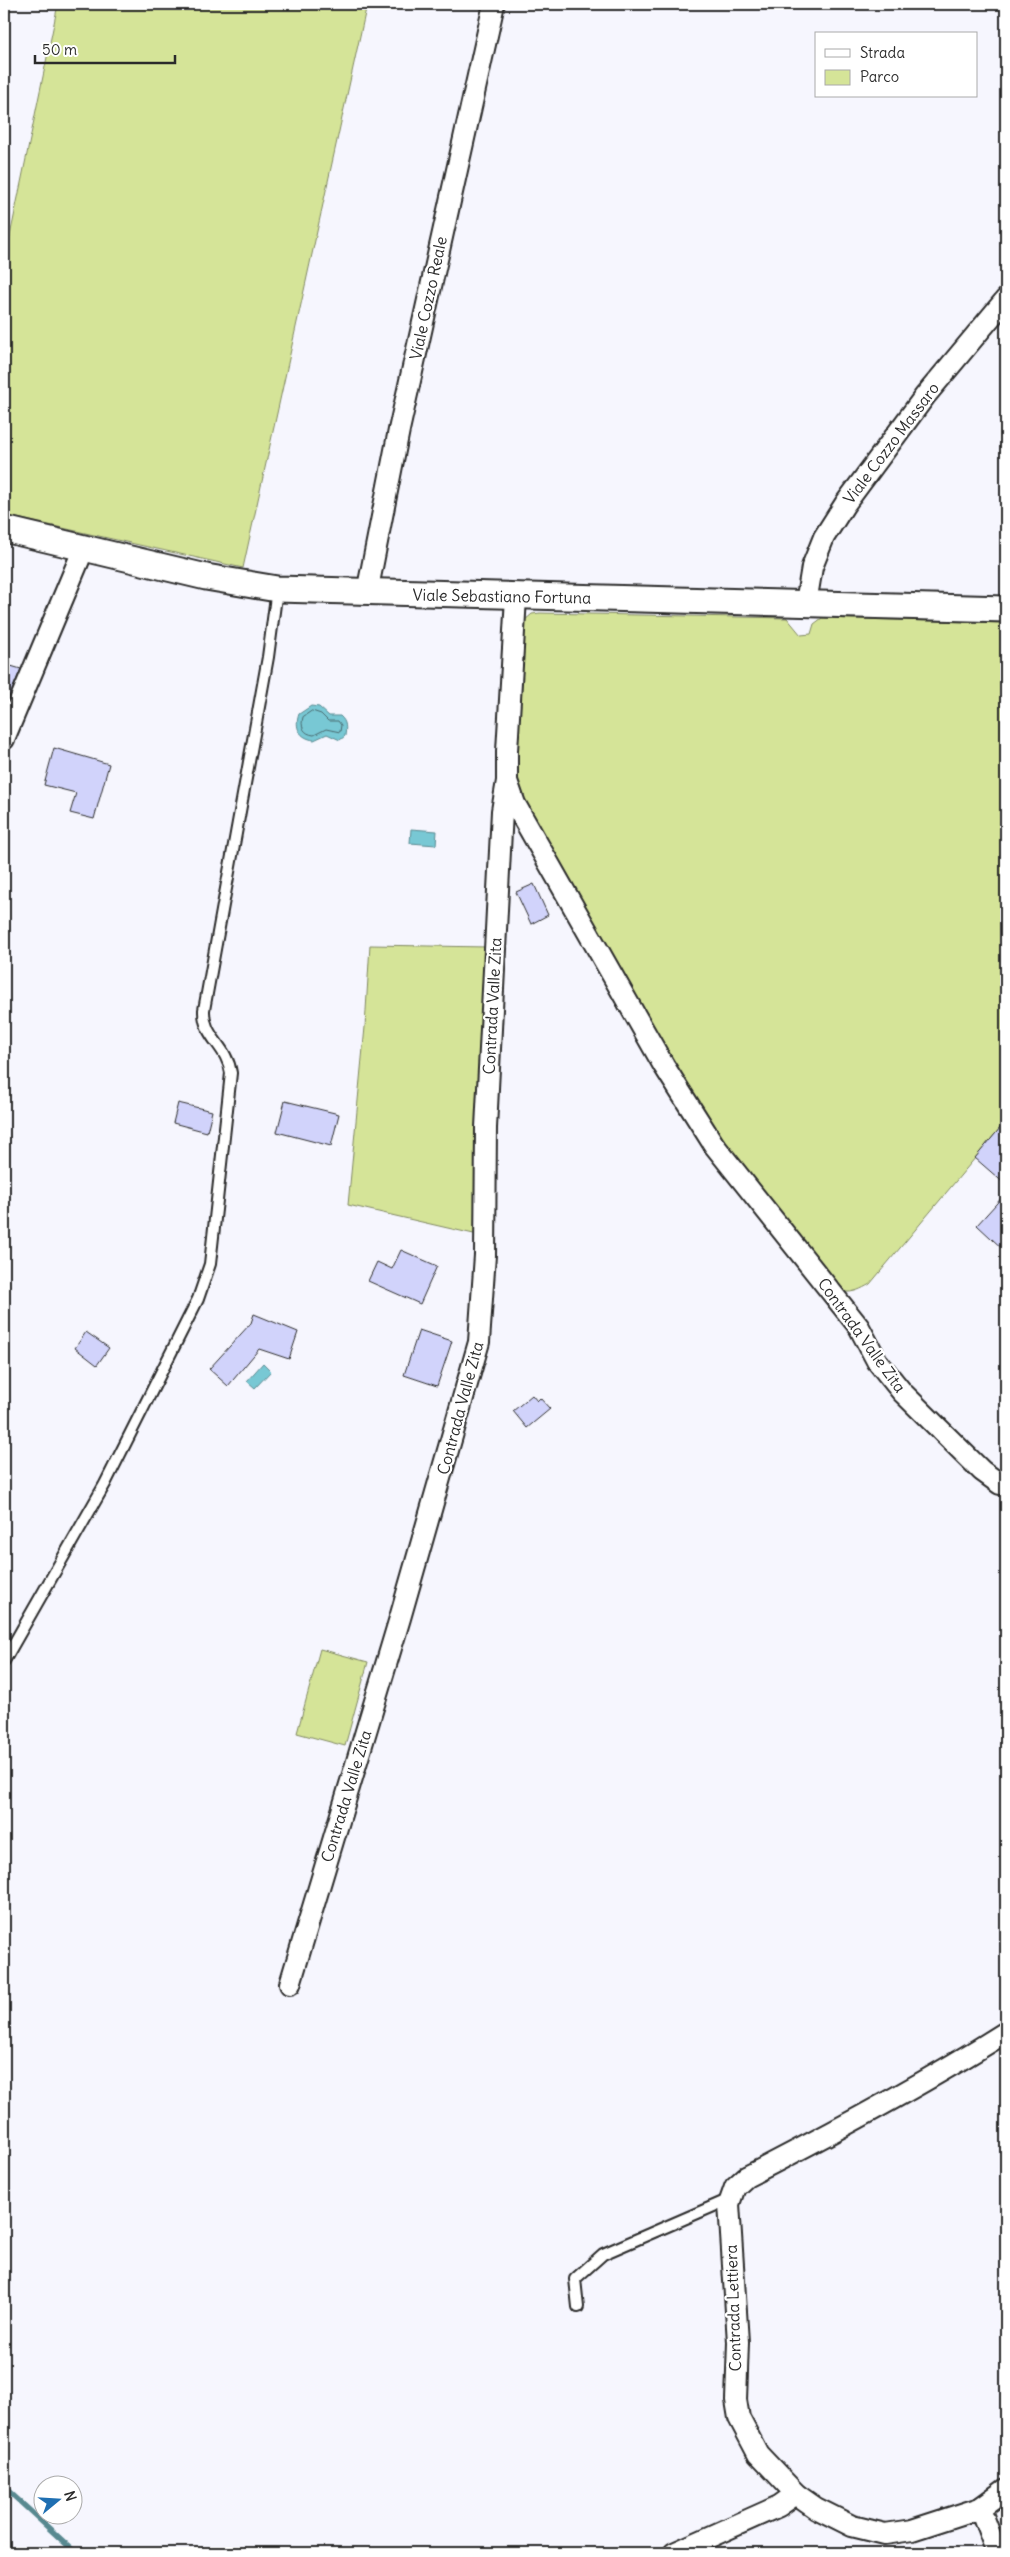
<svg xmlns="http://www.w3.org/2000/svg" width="1010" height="2557" font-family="Delius,sans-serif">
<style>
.green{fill:#d5e498;stroke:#808862}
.water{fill:#78c8d4;stroke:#598990}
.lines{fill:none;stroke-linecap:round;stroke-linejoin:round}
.shore{stroke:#4a6a6f;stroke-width:1}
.stream{stroke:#598990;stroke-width:5.5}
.building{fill:#d1d3fb;stroke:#2b2b2b}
.service-casing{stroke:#2b2b2b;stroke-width:14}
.minor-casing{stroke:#2b2b2b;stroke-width:24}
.tertiary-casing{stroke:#2b2b2b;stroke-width:29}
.service{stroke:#fff;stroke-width:10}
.minor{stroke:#fff;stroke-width:20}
.tertiary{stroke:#fff;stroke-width:25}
.labels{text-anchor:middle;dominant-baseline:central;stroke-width:4.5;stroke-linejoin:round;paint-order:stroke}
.street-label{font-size:16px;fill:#2b2b2b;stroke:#fff}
</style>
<rect width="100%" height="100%" fill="#f6f6fe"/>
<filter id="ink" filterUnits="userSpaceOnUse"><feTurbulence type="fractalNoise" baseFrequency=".02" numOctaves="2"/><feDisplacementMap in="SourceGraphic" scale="10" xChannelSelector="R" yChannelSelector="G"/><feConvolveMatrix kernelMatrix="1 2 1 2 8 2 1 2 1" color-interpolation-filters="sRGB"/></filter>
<g filter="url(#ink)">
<g class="green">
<path d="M 58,4 L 367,4 L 243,568 L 4,515 L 4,265 Z"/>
<path d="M 540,613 L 787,618 L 801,635 L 811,634 L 814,624 L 822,618 L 1006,623 L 1006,1121 L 870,1284 C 861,1289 854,1293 843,1292 L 719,1145 L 513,781 L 524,621 L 532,614 Z"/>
<path d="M 370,945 L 488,947 L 478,1235 L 348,1205 L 365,1027 Z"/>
<path d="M 320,1649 L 368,1662 L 345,1746 L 297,1733 Z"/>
</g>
<g class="water">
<path d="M 311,706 L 319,707 L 329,716 L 340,716 C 347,722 346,728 345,736 L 340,740 L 327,734 L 314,740 C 300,738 294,728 299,714 Z"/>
<path d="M 411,829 L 437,831 L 436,845 L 410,843 Z"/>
<path d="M 263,1363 L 271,1371 L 255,1388 L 247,1381 Z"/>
</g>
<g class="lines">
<path class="shore" d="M 312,711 L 321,714 L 328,721 L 338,721 L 341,725 L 340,732 L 326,729 L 314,735 C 304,734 300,727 303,717 Z"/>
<path class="stream" d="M 4,2487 L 76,2553"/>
</g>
<g class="building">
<path d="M 4,664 L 21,669 L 4,709 Z"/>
<path d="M 54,748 L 109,764 L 94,819 L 70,813 L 76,793 L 44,785 Z"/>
<path d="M 534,884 L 548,915 L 531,924 L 516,892 Z"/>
<path d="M 285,1101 L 339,1114 L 331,1146 L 277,1132 Z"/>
<path d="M 178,1103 L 212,1111 L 207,1132 L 173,1123 Z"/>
<path d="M 1006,1121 L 1006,1185 L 975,1158 Z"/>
<path d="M 1006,1193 L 1006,1252 L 977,1225 Z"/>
<path d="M 401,1250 L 437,1266 L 420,1304 L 368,1281 L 377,1262 L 392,1269 Z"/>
<path d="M 254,1314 L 298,1332 L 289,1359 L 259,1349 L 228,1386 L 209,1369 L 251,1323 Z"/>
<path d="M 419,1330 L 452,1341 L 437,1386 L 404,1375 Z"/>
<path d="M 86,1332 L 109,1348 L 97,1365 L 75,1348 Z"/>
<path d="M 532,1395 L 537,1401 L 540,1398 L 550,1409 L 527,1428 L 513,1411 Z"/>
</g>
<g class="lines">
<g class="service-casing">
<g id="service">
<path d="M 4,1661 L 105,1484 L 198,1299 L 210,1264 L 231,1073 C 227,1045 203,1038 204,1010 L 268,657 L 277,589"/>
<path d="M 578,2307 L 575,2279 L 603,2254 L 730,2199"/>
</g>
</g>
<g class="minor-casing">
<g id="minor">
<path d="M 367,593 L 399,430 L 494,4"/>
<path d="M 516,597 L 507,751 L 507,781 L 515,804 L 664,1066 L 714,1145 L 859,1327 L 877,1361 L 902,1392 L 982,1471 L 1000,1484 L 1006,1485"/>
<path d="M 806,603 L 812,567 L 824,537 L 845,504 L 925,396 L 1006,299"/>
<path d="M 4,739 L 84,548"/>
<path d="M 290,1984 L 400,1618 L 479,1342 L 485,1255 L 486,1128 L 502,811 L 507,781"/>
<path d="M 1006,2032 C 922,2085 834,2132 746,2177 L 735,2187 L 729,2204 L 738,2342 L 736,2400 L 739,2418 L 758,2454 L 796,2494 L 816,2508 L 852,2526 L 885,2534 L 912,2530 L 980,2508 L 1006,2489"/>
<path d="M 980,2508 L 997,2553"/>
<path d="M 674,2553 L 779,2506 L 796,2494"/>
</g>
</g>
<g class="tertiary-casing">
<path id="tertiary" d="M 4,529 L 206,577 L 277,589 L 1006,609"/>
</g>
<use href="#service" class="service"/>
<use href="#minor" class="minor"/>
<use href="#tertiary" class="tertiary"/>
</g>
</g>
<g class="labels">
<g class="street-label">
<text transform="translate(428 298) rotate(-78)">Viale Cozzo Reale</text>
<text transform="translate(891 443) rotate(-53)">Viale Cozzo Massaro</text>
<text transform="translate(502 596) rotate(1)">Viale Sebastiano Fortuna</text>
<text transform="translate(492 1006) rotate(-87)">Contrada Valle Zita</text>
<text transform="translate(862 1335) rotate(54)">Contrada Valle Zita</text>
<text transform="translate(460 1408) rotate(-75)">Contrada Valle Zita</text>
<text transform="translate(346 1796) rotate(-73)">Contrada Valle Zita</text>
<text transform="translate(733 2308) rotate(-92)">Contrada Lettiera</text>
</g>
</g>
<rect width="1010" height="2557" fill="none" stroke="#fff" stroke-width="20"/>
<rect x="10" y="10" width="990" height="2537" fill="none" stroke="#2b2b2b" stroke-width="2" filter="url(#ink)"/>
<rect x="815" y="32" width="162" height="65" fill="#ffffff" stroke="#aaaaaa"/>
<rect x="825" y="49" width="25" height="8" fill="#ffffff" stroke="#aaaaaa"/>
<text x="860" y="58" font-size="15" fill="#2b2b2b">Strada</text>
<rect x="825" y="70" width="25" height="15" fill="#d5e498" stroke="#aaaaaa"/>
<text x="860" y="82" font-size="15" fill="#2b2b2b">Parco</text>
<g transform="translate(58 2500) rotate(72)"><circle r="24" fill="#ffffff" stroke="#aaaaaa"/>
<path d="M0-4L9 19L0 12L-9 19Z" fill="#1f6fb2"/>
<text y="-8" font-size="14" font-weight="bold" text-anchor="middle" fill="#2b2b2b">N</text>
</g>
<path d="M35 55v8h140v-8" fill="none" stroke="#2b2b2b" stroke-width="2.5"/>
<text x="42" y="55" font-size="15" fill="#2b2b2b" stroke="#ffffff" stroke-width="4" paint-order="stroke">50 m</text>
</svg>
